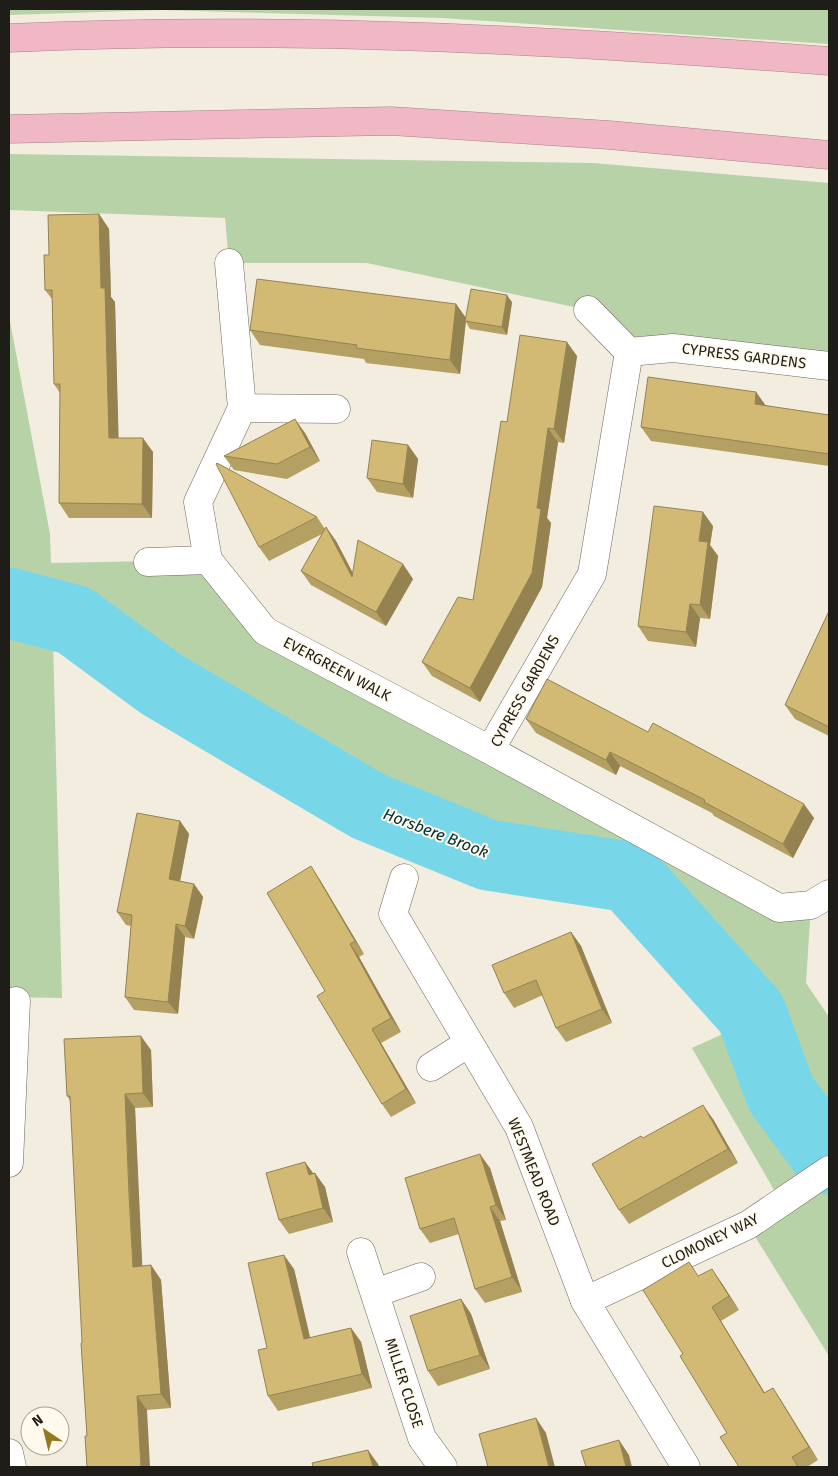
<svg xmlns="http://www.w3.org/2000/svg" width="838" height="1476" font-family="'Fira Sans',sans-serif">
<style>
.green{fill:#b8d2a7}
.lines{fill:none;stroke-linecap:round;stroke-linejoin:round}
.river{stroke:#77d7e9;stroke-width:71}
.street-casing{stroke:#6c685c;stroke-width:29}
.highway-casing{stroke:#a78188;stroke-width:29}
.street{stroke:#fff;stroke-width:28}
.highway{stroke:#f0b7c4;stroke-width:28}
.wall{fill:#b5a064}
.shaded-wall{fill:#948251}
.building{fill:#d3ba74;stroke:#948251}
.labels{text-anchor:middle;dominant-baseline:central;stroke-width:4;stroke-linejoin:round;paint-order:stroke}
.street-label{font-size:15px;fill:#1f1d18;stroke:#fffaec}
.water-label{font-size:16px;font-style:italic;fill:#003139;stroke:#fffaec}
</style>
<rect width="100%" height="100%" fill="#f2eddf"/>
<g class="green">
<path d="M 9,9 L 829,9 L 829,44 L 442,18 L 161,10 L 9,15 Z"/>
<path d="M 9,154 L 593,163 L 829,183 L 829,366 L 629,352 L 588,310 L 367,263 L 229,263 L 225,218 L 9,210 Z"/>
<path d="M 9,316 L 50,534 L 51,563 L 208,560 L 265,631 L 779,908 L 811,905 L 806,983 L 829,1017 L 829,1356 L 748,1225 L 781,1202 L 692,1048 L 725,1033 L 618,907 L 418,854 L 53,639 L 62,998 L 9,997 Z"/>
</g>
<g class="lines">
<path class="river" d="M 9,603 L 74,620 L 161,684 L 368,806 L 488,855 L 629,877 L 751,1013 L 781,1094 L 829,1159"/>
<g class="street-casing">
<g id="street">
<path d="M 229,263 L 242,408"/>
<path d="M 588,310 L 629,352"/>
<path d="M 336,409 L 242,408 L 198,502 L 208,560 L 265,631 L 490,750 L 779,908 L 811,905 L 829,894"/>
<path d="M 148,562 L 208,560"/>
<path d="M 490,750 L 592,574 L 629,352 L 673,348 L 829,366"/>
<path d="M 404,878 L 393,914 L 519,1127 L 585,1301 L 686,1467"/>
<path d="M 431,1067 L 469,1043"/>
<path d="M 9,1163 L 16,1001"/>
<path d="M 361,1252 L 422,1438 L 443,1467"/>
<path d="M 375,1293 L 421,1277"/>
<path d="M 585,1301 L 748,1225 L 829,1170"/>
<path d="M 9,1453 L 12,1467"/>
</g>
</g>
<g class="highway-casing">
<g id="highway">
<path d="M 9,38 C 282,25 557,40 829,61"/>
<path d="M 9,129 L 391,121 L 609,135 L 829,155"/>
</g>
</g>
<use href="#street" class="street"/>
<use href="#highway" class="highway"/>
</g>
<g class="wall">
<path d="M 99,214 L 109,229 L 111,297 L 115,302 L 118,438 L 153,452 L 152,518 L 69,518 L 59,503 L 60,393 L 54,384 L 52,299 L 45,290 L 49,255 Z"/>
<path d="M 512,302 L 507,335 L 470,329 L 466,322 L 460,374 L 366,363 L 364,359 L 260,345 L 250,330 L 456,304 L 466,318 Z"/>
<path d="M 577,356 L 564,443 L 558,442 L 547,518 L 551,523 L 542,587 L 480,702 L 432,676 L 422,662 L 473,600 L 507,422 Z"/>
<path d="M 756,392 L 766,406 L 829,415 L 829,466 L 651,441 L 641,427 Z"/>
<path d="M 305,433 L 320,461 L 287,479 L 234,470 L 224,456 Z"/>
<path d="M 408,445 L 418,459 L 413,498 L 377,492 L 367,478 Z"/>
<path d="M 317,517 L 325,529 L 326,527 L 336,541 L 353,573 L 413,579 L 386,626 L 311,585 L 301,571 L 322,534 L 269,561 L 259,547 Z"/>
<path d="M 713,526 L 710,545 L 718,556 L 710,619 L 700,618 L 696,647 L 648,641 L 638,626 Z"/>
<path d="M 829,611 L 829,736 L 795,719 L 785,705 Z"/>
<path d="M 526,719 L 814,818 L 793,858 L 714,816 L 712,813 L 620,766 L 616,775 L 536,733 Z"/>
<path d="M 180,821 L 189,834 L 180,881 L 194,884 L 203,897 L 194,939 L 185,937 L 178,1014 L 134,1010 L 125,997 L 131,926 L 126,925 L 117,912 Z"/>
<path d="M 320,880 L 364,954 L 359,957 L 401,1032 L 381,1043 L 416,1103 L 391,1117 L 382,1104 L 325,991 Z"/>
<path d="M 571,932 L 581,946 L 612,1023 L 566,1042 L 556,1028 L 543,995 L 514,1008 L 504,993 Z"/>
<path d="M 151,1050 L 153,1107 L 135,1108 L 139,1209 L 142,1266 L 151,1265 L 161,1280 L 171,1408 L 147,1410 L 87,1436 L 71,1102 L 67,1096 Z"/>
<path d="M 713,1119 L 738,1163 L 629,1224 L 619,1210 L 643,1138 Z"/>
<path d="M 305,1162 L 313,1173 L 325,1187 L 333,1222 L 289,1234 L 279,1220 Z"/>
<path d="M 490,1168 L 506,1220 L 500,1221 L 522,1292 L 485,1303 L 475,1289 L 459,1234 L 430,1243 L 420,1229 Z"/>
<path d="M 294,1269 L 310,1338 L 351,1328 L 361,1342 L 372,1388 L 278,1411 L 268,1396 L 267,1348 Z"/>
<path d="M 699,1276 L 721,1282 L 739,1310 L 721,1321 L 765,1393 L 773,1388 L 782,1402 L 818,1460 L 807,1467 L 739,1467 L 727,1433 L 683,1354 Z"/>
<path d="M 461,1299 L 471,1314 L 490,1369 L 438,1386 L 428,1371 Z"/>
</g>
<g class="shaded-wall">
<path d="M 99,214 L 109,229 L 111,297 L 115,302 L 119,452 L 109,438 L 101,288 Z"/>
<path d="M 507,295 L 512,302 L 507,335 L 502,327 Z"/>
<path d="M 456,304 L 466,318 L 460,374 L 450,360 Z"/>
<path d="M 567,342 L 577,356 L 564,443 L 554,429 Z"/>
<path d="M 756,392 L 766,406 L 755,404 Z"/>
<path d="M 295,419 L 305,433 L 320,461 L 310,447 Z"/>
<path d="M 548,428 L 558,442 L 547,518 L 551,523 L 542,587 L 480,702 L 470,688 L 537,508 Z"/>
<path d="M 143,438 L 153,452 L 152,518 L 142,504 Z"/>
<path d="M 408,445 L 418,459 L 413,498 L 403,484 Z"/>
<path d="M 703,512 L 713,526 L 710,545 L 718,556 L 710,619 L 700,605 L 699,541 Z"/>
<path d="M 326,527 L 336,541 L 362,591 L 352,577 Z"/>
<path d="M 403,564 L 413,579 L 386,626 L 376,612 Z"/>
<path d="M 690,604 L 700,618 L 696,647 L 686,632 Z"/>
<path d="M 610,752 L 620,766 L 616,775 L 606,760 Z"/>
<path d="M 804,804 L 814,818 L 793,858 L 783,844 Z"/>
<path d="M 180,821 L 189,834 L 178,892 L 169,879 Z"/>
<path d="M 311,866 L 320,880 L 364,954 L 355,941 Z"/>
<path d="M 194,884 L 203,897 L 194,939 L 185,926 Z"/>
<path d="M 176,924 L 185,937 L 178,1014 L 168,1002 Z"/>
<path d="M 571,932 L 581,946 L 612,1023 L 602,1009 Z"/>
<path d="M 350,944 L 359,957 L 401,1032 L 391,1018 Z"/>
<path d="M 372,1029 L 381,1043 L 416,1103 L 406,1089 Z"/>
<path d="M 141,1036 L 151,1050 L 153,1107 L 143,1093 Z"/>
<path d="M 125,1094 L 135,1108 L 143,1281 L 133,1267 Z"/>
<path d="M 703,1105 L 713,1119 L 738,1163 L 728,1149 Z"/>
<path d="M 480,1154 L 490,1168 L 506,1220 L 496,1205 Z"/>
<path d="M 305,1162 L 315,1176 L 315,1173 L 325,1187 L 333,1222 L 323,1208 L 309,1175 Z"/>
<path d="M 490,1207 L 500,1221 L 522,1292 L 512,1277 Z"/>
<path d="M 284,1255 L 294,1269 L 314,1354 L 304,1339 Z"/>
<path d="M 151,1265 L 161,1280 L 171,1408 L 161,1394 Z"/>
<path d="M 712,1269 L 721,1282 L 739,1310 L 729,1296 Z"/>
<path d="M 461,1299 L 471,1314 L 490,1369 L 480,1355 Z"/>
<path d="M 712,1307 L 721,1321 L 773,1407 L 764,1393 Z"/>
<path d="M 351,1328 L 361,1342 L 372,1388 L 362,1374 Z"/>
<path d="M 773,1388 L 782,1402 L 818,1460 L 809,1447 Z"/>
<path d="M 137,1396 L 147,1410 L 150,1467 L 141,1467 Z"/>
<path d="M 536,1418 L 546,1433 L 555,1467 L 549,1467 Z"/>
<path d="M 619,1440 L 629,1455 L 632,1467 L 626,1467 Z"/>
<path d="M 368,1450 L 378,1464 L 379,1467 L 373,1467 Z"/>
</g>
<g class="building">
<path d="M 99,214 L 101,288 L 105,288 L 109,438 L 143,438 L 142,504 L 59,503 L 60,384 L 54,384 L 52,290 L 45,290 L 44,255 L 49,255 L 48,215 Z"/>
<path d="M 257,279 L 456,304 L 450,360 L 356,348 L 357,345 L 250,330 Z"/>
<path d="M 471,289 L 507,295 L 502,327 L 465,321 Z"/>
<path d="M 520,335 L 567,342 L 554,429 L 548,428 L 537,508 L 541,509 L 532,573 L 470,688 L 422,662 L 458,597 L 473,600 L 501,421 L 507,422 Z"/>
<path d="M 648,377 L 756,392 L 755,404 L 829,415 L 829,454 L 641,427 Z"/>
<path d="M 295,419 L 310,447 L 277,464 L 224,456 Z"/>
<path d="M 372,440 L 408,445 L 403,484 L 367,478 Z"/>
<path d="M 217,463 L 317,517 L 259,547 L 216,464 Z"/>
<path d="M 654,506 L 703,512 L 699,541 L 708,542 L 700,605 L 690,604 L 686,632 L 638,626 Z"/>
<path d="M 326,527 L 352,577 L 358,540 L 403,564 L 376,612 L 301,571 Z"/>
<path d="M 829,611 L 829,727 L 785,705 Z"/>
<path d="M 547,679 L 648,732 L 653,723 L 804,804 L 783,844 L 704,802 L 705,800 L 610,752 L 606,760 L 526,719 Z"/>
<path d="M 137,813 L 180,821 L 169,879 L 194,884 L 185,926 L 176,924 L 168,1002 L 125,997 L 132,915 L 117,912 Z"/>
<path d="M 311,866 L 355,941 L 350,944 L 391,1018 L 372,1029 L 406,1089 L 382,1104 L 317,996 L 325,991 L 267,893 Z"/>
<path d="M 571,932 L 602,1009 L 556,1028 L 536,980 L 504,993 L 492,965 Z"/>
<path d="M 141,1036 L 143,1093 L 125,1094 L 129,1195 L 133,1267 L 151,1265 L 161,1394 L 137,1396 L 141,1467 L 87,1467 L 85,1436 L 87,1436 L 81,1343 L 82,1343 L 70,1096 L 67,1096 L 64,1039 Z"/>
<path d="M 703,1105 L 728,1149 L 619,1210 L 592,1164 L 641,1136 L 643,1138 Z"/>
<path d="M 480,1154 L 496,1205 L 490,1207 L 512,1277 L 475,1289 L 454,1218 L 420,1229 L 405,1178 Z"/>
<path d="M 305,1162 L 309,1175 L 315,1173 L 323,1208 L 279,1220 L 266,1173 Z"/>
<path d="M 284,1255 L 304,1339 L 351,1328 L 362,1374 L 268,1396 L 258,1350 L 267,1348 L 248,1263 Z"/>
<path d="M 689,1262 L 698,1276 L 712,1269 L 729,1296 L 712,1307 L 764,1393 L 773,1388 L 809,1447 L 792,1457 L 798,1467 L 739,1467 L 720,1437 L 727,1433 L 680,1356 L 683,1354 L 643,1290 Z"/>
<path d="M 461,1299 L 480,1355 L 428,1371 L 410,1316 Z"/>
<path d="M 536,1418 L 549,1467 L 488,1467 L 479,1434 Z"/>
<path d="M 619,1440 L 626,1467 L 586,1467 L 581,1451 Z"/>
<path d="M 368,1450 L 373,1467 L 313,1467 L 312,1463 Z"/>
</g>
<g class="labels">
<g class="street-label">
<text transform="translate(744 356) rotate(7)">CYPRESS GARDENS</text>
<text transform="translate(337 669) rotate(28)">EVERGREEN WALK</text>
<text transform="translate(525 691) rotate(-61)">CYPRESS GARDENS</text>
<text transform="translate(534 1172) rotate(68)">WESTMEAD ROAD</text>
<text transform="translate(710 1241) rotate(-26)">CLOMONEY WAY</text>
<text transform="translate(404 1383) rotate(72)">MILLER CLOSE</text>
</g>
<g class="water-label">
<text transform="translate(436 833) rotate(21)">Horsbere Brook</text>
</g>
</g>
<rect width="838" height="1476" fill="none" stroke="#1f1d18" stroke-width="20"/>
<g transform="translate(45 1431) rotate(325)"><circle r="24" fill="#fffaec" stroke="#a5a297"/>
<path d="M0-4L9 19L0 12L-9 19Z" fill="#957921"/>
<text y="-8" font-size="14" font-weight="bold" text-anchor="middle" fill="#1f1d18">N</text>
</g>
</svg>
